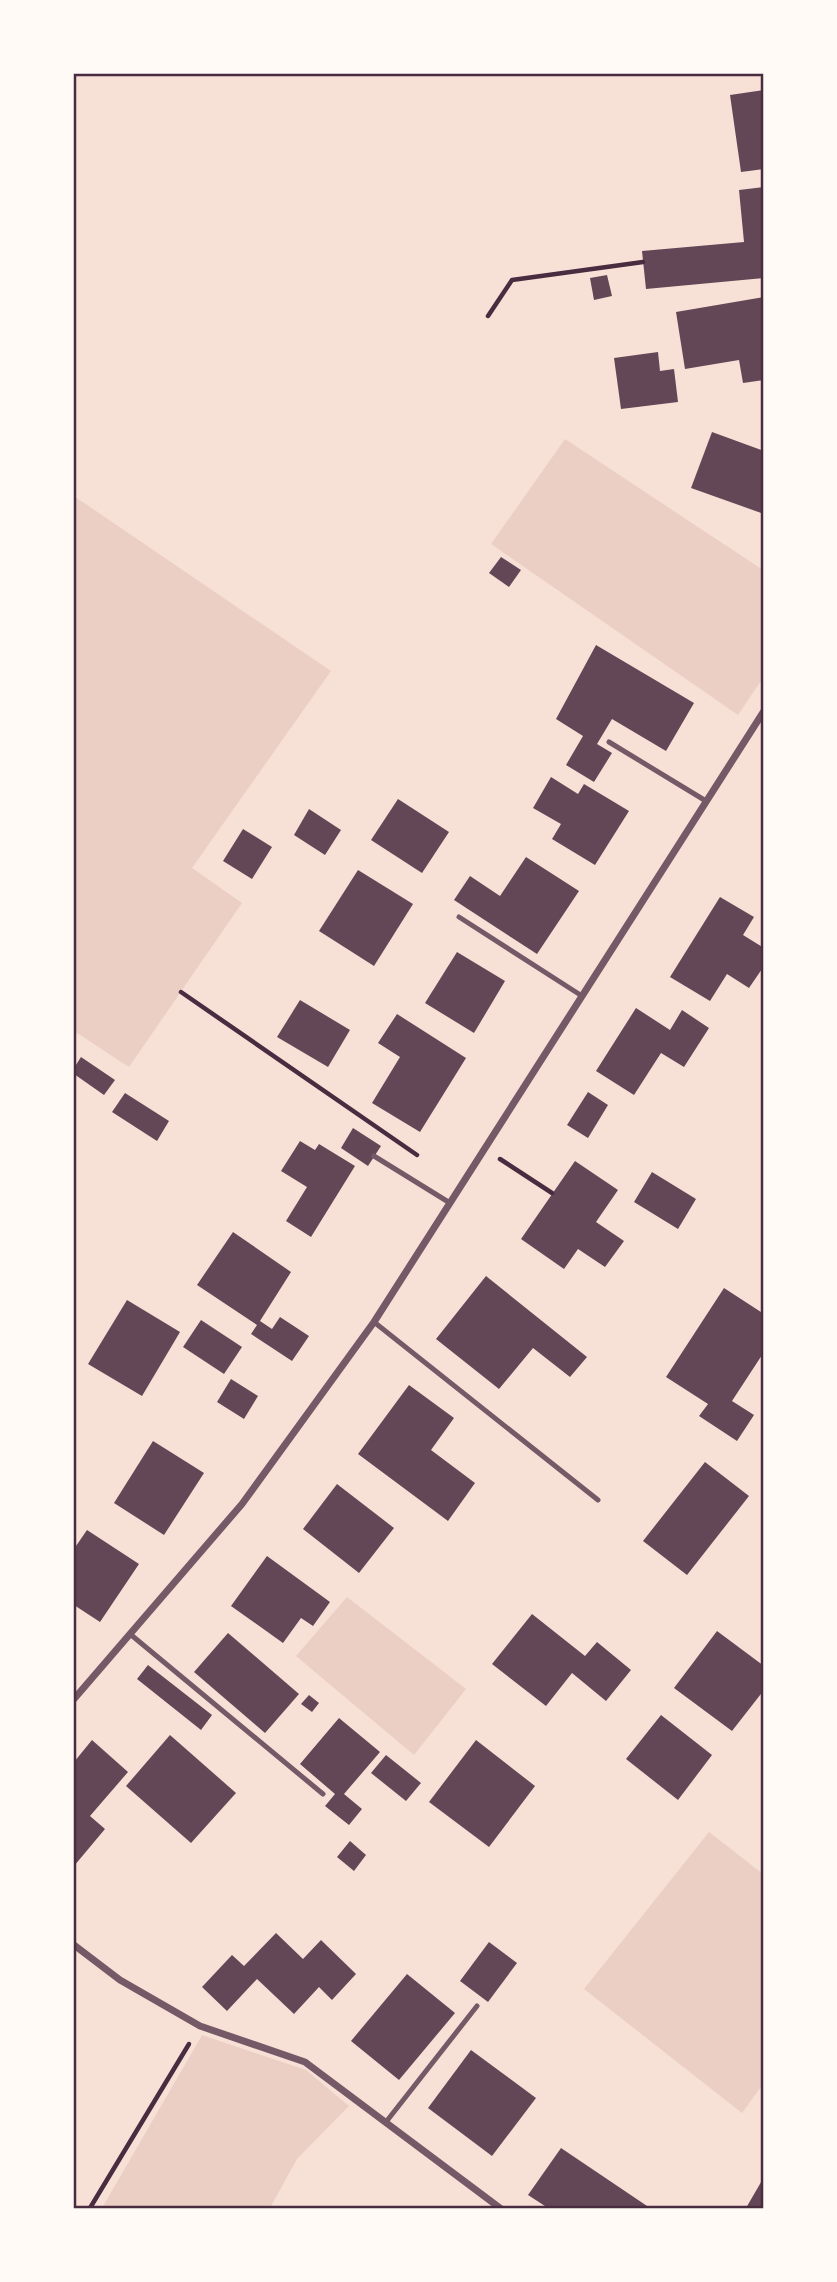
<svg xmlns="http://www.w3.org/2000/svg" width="837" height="2282" font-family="Rubik,sans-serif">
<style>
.green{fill:#ebcfc5}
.building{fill:#644757}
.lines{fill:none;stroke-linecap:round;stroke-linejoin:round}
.path{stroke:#4a2c40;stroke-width:4.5}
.service{stroke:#755966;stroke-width:5}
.minor{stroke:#755966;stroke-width:7}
.neatline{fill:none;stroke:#4a2c40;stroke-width:2.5}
</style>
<rect width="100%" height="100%" fill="#f7e1d7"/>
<g class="green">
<path d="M 565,439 L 763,570 L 763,678 L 738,715 L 491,544 Z"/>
<path d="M 74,496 L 331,671 L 192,868 L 242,903 L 129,1067 L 77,1033 L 74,1038 Z"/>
<path d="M 347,1597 L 466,1689 L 414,1755 L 296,1656 Z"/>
<path d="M 709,1832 L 763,1874 L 763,2084 L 742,2113 L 584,1989 Z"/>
<path d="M 202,2035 L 306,2070 L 349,2106 L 297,2159 L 270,2208 L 102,2208 Z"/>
</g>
<g class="building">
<path d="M 764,90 L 764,169 L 741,172 L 730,95 Z"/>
<path d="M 764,187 L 764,278 L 646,289 L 642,251 L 744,242 L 739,190 Z"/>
<path d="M 607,275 L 612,296 L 594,300 L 590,278 Z"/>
<path d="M 764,297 L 764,380 L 743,383 L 739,360 L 685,369 L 676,312 Z"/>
<path d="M 658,352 L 660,371 L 674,369 L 678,402 L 621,409 L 614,358 Z"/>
<path d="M 712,432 L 764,451 L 764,514 L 691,488 Z"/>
<path d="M 501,557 L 521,570 L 509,587 L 489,573 Z"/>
<path d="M 596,645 L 694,703 L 666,751 L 612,719 L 597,744 L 612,753 L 594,782 L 566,765 L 583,736 L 556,719 Z"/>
<path d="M 551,777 L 578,794 L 584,784 L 629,811 L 595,865 L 552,839 L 561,824 L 533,808 Z"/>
<path d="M 398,799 L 449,832 L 422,873 L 371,840 Z"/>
<path d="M 309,809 L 341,830 L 325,855 L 294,835 Z"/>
<path d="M 243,829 L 272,847 L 252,879 L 223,861 Z"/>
<path d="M 526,857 L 579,891 L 537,954 L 454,900 L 470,876 L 500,896 Z"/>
<path d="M 358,870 L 413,904 L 374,966 L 319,931 Z"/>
<path d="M 720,897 L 754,917 L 743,935 L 764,948 L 764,966 L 749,988 L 727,974 L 710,1001 L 670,977 Z"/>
<path d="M 457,952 L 505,981 L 474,1033 L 425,1003 Z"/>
<path d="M 300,1000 L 350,1030 L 328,1067 L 277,1037 Z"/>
<path d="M 636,1008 L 670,1030 L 682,1010 L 709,1028 L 684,1067 L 661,1053 L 634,1095 L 596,1071 Z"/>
<path d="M 397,1014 L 466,1058 L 420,1132 L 372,1103 L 400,1057 L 378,1043 Z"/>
<path d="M 81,1057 L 115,1080 L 104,1095 L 74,1074 L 74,1068 Z"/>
<path d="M 588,1092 L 608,1105 L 588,1138 L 567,1125 Z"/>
<path d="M 125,1093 L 169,1121 L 157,1141 L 112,1112 Z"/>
<path d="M 353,1128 L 381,1146 L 368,1166 L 341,1148 Z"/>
<path d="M 300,1141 L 315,1150 L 319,1144 L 355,1166 L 311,1237 L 286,1221 L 307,1187 L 281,1171 Z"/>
<path d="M 575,1161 L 618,1190 L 596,1222 L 624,1241 L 605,1267 L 578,1249 L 564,1269 L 521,1239 Z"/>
<path d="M 652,1172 L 696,1199 L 678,1229 L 634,1202 Z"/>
<path d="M 233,1232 L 291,1272 L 260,1321 L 272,1329 L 280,1317 L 309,1336 L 292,1361 L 251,1334 L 257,1325 L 197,1285 Z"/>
<path d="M 486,1276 L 587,1357 L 570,1377 L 533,1348 L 499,1389 L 436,1339 Z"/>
<path d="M 724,1288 L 764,1314 L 764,1352 L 732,1401 L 754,1415 L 737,1441 L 699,1416 L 708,1404 L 666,1377 Z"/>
<path d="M 127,1300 L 180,1332 L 142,1396 L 88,1364 Z"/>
<path d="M 201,1320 L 242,1347 L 224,1374 L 183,1347 Z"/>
<path d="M 231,1379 L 258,1396 L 244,1419 L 217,1402 Z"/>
<path d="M 409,1385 L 454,1418 L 431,1450 L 475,1483 L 448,1521 L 358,1454 Z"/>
<path d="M 153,1441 L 204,1473 L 164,1535 L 114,1503 Z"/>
<path d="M 705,1462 L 749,1496 L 687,1575 L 643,1541 Z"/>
<path d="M 337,1484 L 394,1528 L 359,1573 L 303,1529 Z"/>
<path d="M 87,1530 L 139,1564 L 100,1622 L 74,1605 L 74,1544 L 76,1546 Z"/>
<path d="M 267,1556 L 330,1602 L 313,1626 L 301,1618 L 283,1643 L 231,1606 Z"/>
<path d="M 532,1614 L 585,1656 L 597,1642 L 631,1670 L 606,1701 L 572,1673 L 546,1706 L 492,1664 Z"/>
<path d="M 717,1631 L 764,1666 L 764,1690 L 732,1731 L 674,1688 Z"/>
<path d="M 228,1633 L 299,1694 L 265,1733 L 194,1672 Z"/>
<path d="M 148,1665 L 212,1715 L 201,1730 L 137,1679 Z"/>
<path d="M 309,1695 L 319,1703 L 312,1712 L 301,1704 Z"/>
<path d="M 661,1715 L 712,1755 L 678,1800 L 626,1759 Z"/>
<path d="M 339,1718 L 380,1752 L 344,1794 L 362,1809 L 349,1825 L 325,1806 L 335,1794 L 300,1764 Z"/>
<path d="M 170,1735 L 236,1793 L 191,1843 L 126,1786 Z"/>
<path d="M 92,1740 L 128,1772 L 90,1816 L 105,1829 L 74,1866 L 74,1762 Z"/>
<path d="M 476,1740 L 535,1786 L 489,1847 L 429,1802 Z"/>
<path d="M 386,1755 L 421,1783 L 406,1801 L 371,1773 Z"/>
<path d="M 350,1841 L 366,1855 L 354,1871 L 337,1857 Z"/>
<path d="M 276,1933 L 303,1959 L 321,1940 L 356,1974 L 332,2000 L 319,1987 L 294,2014 L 257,1979 L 227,2011 L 202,1987 L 232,1955 L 244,1966 Z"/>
<path d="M 489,1942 L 517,1963 L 488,2002 L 460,1981 Z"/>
<path d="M 407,1974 L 455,2013 L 399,2080 L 351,2041 Z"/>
<path d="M 471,2050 L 536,2098 L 492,2156 L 428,2108 Z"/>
<path d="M 561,2148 L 650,2208 L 548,2208 L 528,2195 Z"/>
<path d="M 764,2177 L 764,2208 L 746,2208 Z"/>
</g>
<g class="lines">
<g class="path">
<path d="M 488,316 L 512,280 L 643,262"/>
<path d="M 181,992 L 417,1155"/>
<path d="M 500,1159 L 552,1193"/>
<path d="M 90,2208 L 189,2044"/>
</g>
<g class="service">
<path d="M 609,742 L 706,801"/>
<path d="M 459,917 L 582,996"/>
<path d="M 374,1156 L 450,1203"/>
<path d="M 374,1322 L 598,1500"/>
<path d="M 130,1634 L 323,1794"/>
<path d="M 386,2122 L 477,2006"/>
</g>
<g class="minor">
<path d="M 74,1699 L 242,1504 L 374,1322 L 764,711"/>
<path d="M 74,1945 L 120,1980 L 200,2026 L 305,2062 L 500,2208"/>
</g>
</g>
<rect width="837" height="2282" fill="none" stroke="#fffaf5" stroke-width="150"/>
<rect x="75" y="75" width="687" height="2132" class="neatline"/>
</svg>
